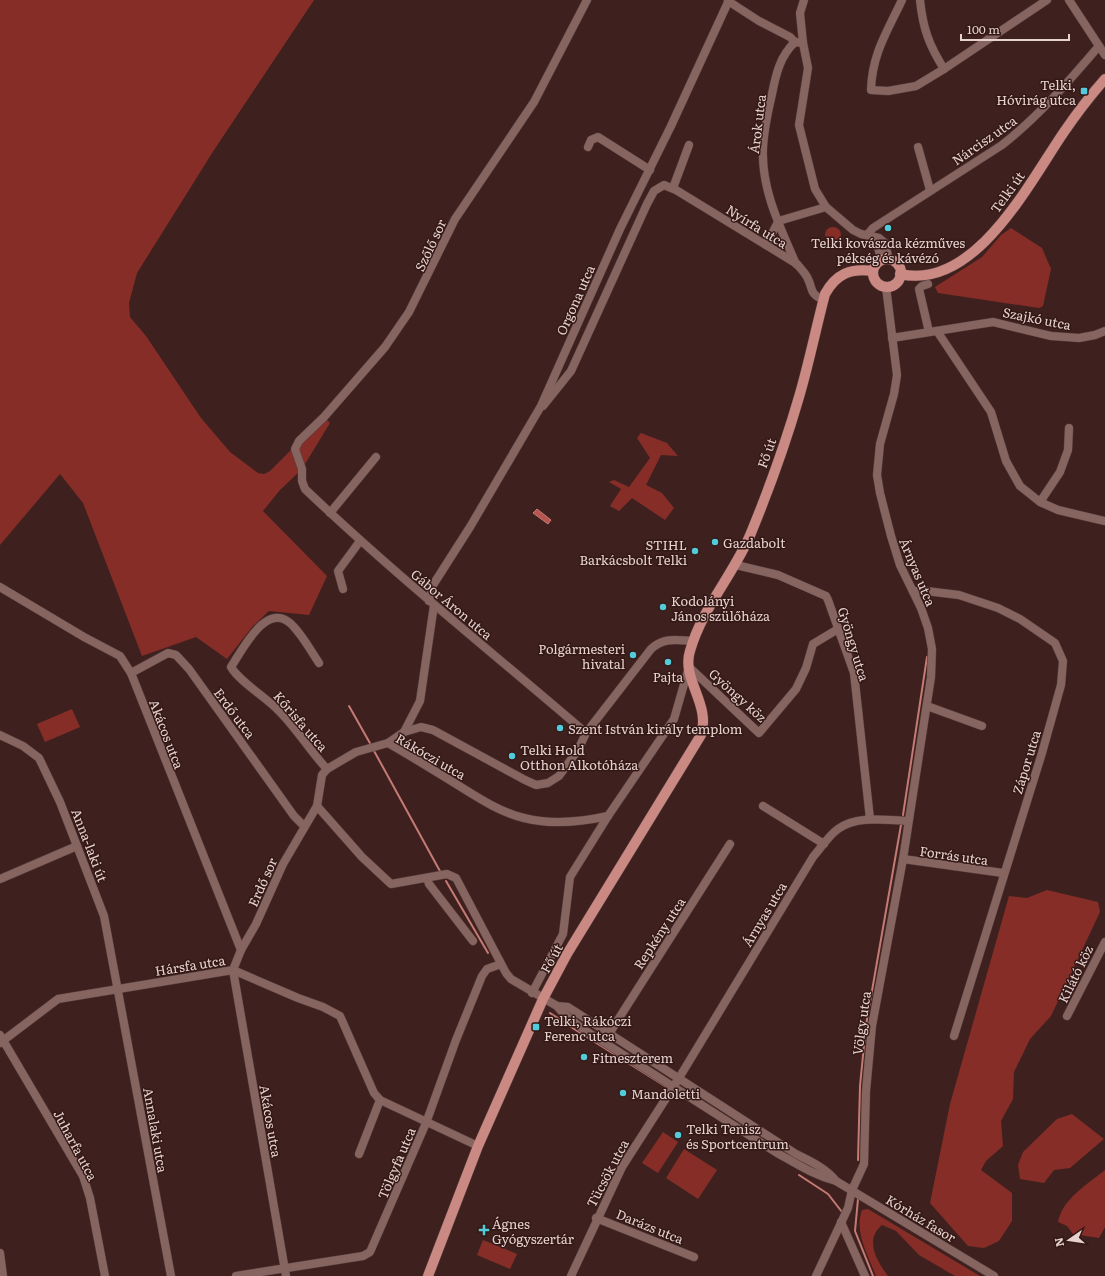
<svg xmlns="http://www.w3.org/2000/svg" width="1105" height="1276" font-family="Literata,serif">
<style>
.green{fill:#862d28}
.water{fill:#b7564f;stroke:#c57b75}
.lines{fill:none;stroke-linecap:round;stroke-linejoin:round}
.stream{stroke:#c57b75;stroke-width:2}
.minor-casing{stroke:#563e3c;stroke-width:9}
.major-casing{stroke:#563e3c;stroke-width:11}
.minor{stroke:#866460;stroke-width:8}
.major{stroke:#ca8982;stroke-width:10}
.poi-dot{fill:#52cbda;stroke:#331815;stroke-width:1.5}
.labels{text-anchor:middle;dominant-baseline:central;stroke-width:3;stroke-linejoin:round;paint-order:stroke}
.poi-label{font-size:13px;fill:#e6d2cf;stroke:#331815;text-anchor:start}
.street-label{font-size:13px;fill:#e6d2cf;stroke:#331815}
</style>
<rect width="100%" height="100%" fill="#3e211e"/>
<g class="green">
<path d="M 0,0 L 314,0 L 214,150 L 137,273 L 129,303 L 130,317 L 146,336 L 201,418 L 230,452 L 258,473 L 264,474 L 270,471 L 324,417 L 330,423 L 302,469 L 280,490 L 263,511 L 327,576 L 309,615 L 269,611 L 253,626 L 227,659 L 196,637 L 142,656 L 83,503 L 60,474 L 0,545 Z"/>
<circle cx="833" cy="235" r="8"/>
<path d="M 1011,228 L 1042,248 L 1051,269 L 1043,306 L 1039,308 L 938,293 L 935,287 L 982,257 L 1001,235 Z"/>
<path d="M 641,433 L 667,443 L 678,456 L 661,455 L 646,485 L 662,493 L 674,508 L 665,520 L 632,498 L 619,511 L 610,506 L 621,489 L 609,482 L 614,480 L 629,487 L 650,458 L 637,438 Z"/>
<path d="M 72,709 L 80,727 L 45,742 L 37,724 Z"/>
<path d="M 1047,890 L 1098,902 L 1100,912 L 1051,1016 L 1030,1039 L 1014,1072 L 1013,1099 L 1001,1121 L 1003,1146 L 986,1161 L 981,1170 L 1012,1193 L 1012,1221 L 999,1241 L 984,1248 L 968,1246 L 930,1203 L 950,1104 L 1009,896 L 1027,898 Z"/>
<path d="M 1072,1114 L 1104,1139 L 1070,1168 L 1054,1170 L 1044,1183 L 1020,1179 L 1018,1165 L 1023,1152 L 1057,1119 Z"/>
<path d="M 663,1132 L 678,1142 L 658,1173 L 642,1163 Z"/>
<path d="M 684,1149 L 717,1170 L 698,1199 L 666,1178 Z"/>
<path d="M 1105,1170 L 1105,1227 L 1099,1238 L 1073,1234 L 1067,1226 L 1058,1222 C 1063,1198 1087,1185 1105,1170 Z"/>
<path d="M 868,1209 L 980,1276 L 955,1276 L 919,1255 L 896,1231 L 882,1225 C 864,1240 877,1261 888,1276 L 876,1276 C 868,1255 854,1232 862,1210 Z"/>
<path d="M 483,1240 L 517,1254 L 510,1269 L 477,1255 Z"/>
</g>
<path class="water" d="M 537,509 L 551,520 L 548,524 L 533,513 Z"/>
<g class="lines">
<g class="stream">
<path d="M 349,706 L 371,745"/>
<path d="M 373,749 L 441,873"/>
<path d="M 903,815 L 927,657"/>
<path d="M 446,881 L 488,953"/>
<path d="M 550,1013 L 564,1022"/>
<path d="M 571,1027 L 668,1088"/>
<path d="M 674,1092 L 685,1099"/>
<path d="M 858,1160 L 860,1086 L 866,1025 L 901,825"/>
<path d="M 799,1175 L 828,1194 L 842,1212"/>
<path d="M 858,1199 L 855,1231 L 873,1276"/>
</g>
<g class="minor-casing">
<g id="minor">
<path d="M 804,0 L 800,13 L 803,43 L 808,68 L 799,125 L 815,189 L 826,207 L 853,230 L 861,234 L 879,238 L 885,243 L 889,260"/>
<path d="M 902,0 C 887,32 872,54 871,90 L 888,91 L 916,86 L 944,69 L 1047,0"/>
<path d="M 920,0 C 923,29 929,45 944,69"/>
<path d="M 1069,0 L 1105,55"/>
<path d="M 728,1 L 759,21 L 790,37 L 795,42"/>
<path d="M 588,147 L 591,140 L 598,137 L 650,170"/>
<path d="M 918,147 L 930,190"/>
<path d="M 673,188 L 689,145"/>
<path d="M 867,235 L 873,228 L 1002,145 C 1039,116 1069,81 1099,46"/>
<path d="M 869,237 C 878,244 880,250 880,261"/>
<path d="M 766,245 L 778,222 L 782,220 L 826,207"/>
<path d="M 796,264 C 780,227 761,189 763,148 C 764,130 768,111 772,94 C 776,74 780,56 795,42 L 803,43"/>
<path d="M 928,284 L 922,286 L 919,289 L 929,332"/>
<path d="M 937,331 L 991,412 L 1006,461 L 1020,486 L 1040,502 L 1058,510 L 1105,521"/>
<path d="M 892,338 L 993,322 L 1051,336 L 1079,338 L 1095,335 L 1105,331"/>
<path d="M 543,406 L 571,371 L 647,204 L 654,191 L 664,185 L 676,190 L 797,264 C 800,268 805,273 807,277 C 814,290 808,292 823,300"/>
<path d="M 1040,502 L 1060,472 L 1068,450 L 1069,428"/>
<path d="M 330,513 L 376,457"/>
<path d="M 736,565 L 778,575 L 826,596 L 828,600 L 854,673 L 870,819"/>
<path d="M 0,587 L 84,637 L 120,656 L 131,673 L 241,950"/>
<path d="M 343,589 L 338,571 L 360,541"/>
<path d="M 913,591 L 926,591 L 959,595 L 998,608 L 1020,619 L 1055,643 L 1063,661 L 1061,685 L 1042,753 L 954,1036"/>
<path d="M 429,601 L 433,585 L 470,527 L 541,406 L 620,229 L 671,126 L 729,0"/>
<path d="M 434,605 L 420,701 L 404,732 L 388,743 L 356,752 L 327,769 L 322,775 L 317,806 L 362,857 L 391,884 L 447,874 L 456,878 L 506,973 L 511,979 L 557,1006 L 568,1007 L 796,1154 C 810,1161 826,1168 836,1181"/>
<path d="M 319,663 C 311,651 304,638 294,627 C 268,597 243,649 231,667 C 239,681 264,696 277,709 C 296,727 309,750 327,769"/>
<path d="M 131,673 L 168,653 L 176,655 L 189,669 L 294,816 L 304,826"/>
<path d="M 927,706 L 982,726"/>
<path d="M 404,732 L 421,727 L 433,730 L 525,780 L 536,785 L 548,783 L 559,776 L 578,750 L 586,733 L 651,649 C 664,637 676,640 693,641"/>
<path d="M 586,733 C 492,652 395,575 305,489 L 302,481 L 302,469 L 295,449 L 299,441 L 324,417 L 385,347 L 409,312 L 455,219 L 534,102 L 587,0"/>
<path d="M 0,735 L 23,746 L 39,758 L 60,802 L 104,916 L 171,1276"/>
<path d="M 388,743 C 411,756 433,770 456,784 C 477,797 499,812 524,818 C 551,825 581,822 608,816"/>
<path d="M 763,806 L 824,844"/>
<path d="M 903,859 L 1003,873"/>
<path d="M 427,878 L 429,884 L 473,941"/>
<path d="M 0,879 L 77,846"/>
<path d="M 233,970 L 286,1276"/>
<path d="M 233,970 L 241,950 L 256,924 L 283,864 L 317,806"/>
<path d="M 532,993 L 563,934 L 570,877 L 608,816 L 674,719 L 689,667 L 759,733 L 796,689 L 806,668 L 813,644 L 838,629"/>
<path d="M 557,1006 L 562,1012 L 580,1027 L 777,1153 C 796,1163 813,1175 836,1181 L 994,1276"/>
<path d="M 1067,1016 L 1105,942"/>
<path d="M 0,1035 L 83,1176 L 90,1198 L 105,1276"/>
<path d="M 607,1037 L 730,844"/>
<path d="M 0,1043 L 58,999 L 233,970 L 298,998 L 323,1007 L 340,1016 L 374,1093 L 380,1100 L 478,1146"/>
<path d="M 359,1154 L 380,1100"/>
<path d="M 596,1218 L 694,1257"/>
<path d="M 841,1222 L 865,1276"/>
<path d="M 0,1253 L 3,1276"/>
<path d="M 236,1276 L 363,1256 L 370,1252 L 426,1123 L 456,1040 L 482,976 L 487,969 L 501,964"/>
<path d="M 571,1276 L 622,1167 L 679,1078 L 813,857 C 821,848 829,835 838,829 C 857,815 886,820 908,821"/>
<path d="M 816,1276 L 848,1208 L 852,1190 L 864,1164 L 866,1091 L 872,1026 L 903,859 L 931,677 L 932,649 L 928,628 L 921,608 L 900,565 L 891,536 L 880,493 L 877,475 L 880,444 L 894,394 L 897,375 L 886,287"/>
</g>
</g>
<g class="major-casing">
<g id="major">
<circle cx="887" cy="273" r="14"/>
<path d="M 900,274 C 975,291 1029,183 1064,132 C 1077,113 1090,96 1105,79"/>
<path d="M 428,1276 L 478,1146 L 543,999 L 567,954 L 701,735 C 711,704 681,679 690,651 C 702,608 734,574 751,533 C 769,489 786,442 799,397 C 809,363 816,328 825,294 C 836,274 850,268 873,271"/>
</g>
</g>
<use href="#minor" class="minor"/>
<use href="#major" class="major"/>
</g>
<g class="poi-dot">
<rect x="1080" y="87" width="8" height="8" rx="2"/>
<circle cx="888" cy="228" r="4"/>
<circle cx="715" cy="542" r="4"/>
<circle cx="695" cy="551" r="4"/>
<circle cx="663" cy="607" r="4"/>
<circle cx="633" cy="655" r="4"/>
<circle cx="668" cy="662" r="4"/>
<circle cx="560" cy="728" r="4"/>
<circle cx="512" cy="756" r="4"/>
<rect x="532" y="1023" width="8" height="8" rx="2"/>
<circle cx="584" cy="1057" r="4"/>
<circle cx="623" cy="1093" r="4"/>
<circle cx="678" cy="1135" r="4"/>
<path d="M482 1224h4v4h4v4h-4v4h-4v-4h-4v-4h4z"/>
</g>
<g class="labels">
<g class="poi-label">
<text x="1076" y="84" text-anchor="end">Telki,<tspan x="1076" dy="15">Hóvirág utca</tspan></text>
<text x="888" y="242" text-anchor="middle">Telki kovászda kézműves<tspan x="888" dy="15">pékség és kávézó</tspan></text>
<text x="723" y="542">Gazdabolt</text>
<text x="687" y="544" text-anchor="end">STIHL<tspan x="687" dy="15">Barkácsbolt Telki</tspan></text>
<text x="671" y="600">Kodolányi<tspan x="671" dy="15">János szülőháza</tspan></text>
<text x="625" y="648" text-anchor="end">Polgármesteri<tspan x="625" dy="15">hivatal</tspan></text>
<text x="668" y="676" text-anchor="middle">Pajta</text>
<text x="568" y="728">Szent István király templom</text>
<text x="520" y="749">Telki Hold<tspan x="520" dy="15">Otthon Alkotóháza</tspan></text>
<text x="544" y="1020">Telki, Rákóczi<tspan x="544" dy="15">Ferenc utca</tspan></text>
<text x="592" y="1057">Fitneszterem</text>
<text x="631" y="1093">Mandoletti</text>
<text x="686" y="1128">Telki Tenisz<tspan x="686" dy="15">és Sportcentrum</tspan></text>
<text x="492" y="1223">Ágnes<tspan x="492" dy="15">Gyógyszertár</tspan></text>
</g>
<g class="street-label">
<text transform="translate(757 124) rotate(-83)">Árok utca</text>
<text transform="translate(984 140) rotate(-35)">Nárcisz utca</text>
<text transform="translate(1007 192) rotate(-54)">Telki út</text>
<text transform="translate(757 226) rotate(32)">Nyírfa utca</text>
<text transform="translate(430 245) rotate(-65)">Szőlő sor</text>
<text transform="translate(575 300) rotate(-66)">Orgona utca</text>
<text transform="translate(1037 318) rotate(11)">Szajkó utca</text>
<text transform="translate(766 453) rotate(-70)">Fő út</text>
<text transform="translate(918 572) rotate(67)">Árnyas utca</text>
<text transform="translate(452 604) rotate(40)">Gábor Áron utca</text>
<text transform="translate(854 644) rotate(73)">Gyöngy utca</text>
<text transform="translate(738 695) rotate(42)">Gyöngy köz</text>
<text transform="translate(235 713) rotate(53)">Erdő utca</text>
<text transform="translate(301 721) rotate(49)">Kőrisfa utca</text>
<text transform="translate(167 734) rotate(69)">Akácos utca</text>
<text transform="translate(431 756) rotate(30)">Rákóczi utca</text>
<text transform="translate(1026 762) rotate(-73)">Zápor utca</text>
<text transform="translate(90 845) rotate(69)">Anna-laki út</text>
<text transform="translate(954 855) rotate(8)">Forrás utca</text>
<text transform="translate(262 882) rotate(-66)">Erdő sor</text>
<text transform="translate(764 914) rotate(-59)">Árnyas utca</text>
<text transform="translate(659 933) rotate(-57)">Repkény utca</text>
<text transform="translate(551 958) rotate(-61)">Fő út</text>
<text transform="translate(190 965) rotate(-9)">Hársfa utca</text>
<text transform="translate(1075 974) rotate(-64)">Kilátó köz</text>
<text transform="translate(861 1023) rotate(-82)">Völgy utca</text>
<text transform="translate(271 1121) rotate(80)">Akácos utca</text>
<text transform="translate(156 1130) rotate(80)">Annalaki utca</text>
<text transform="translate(76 1145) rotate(62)">Juharfa utca</text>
<text transform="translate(396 1163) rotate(-67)">Tölgyfa utca</text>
<text transform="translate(607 1173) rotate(-62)">Tücsök utca</text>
<text transform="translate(921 1218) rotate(31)">Kórház fasor</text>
<text transform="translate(650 1226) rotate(22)">Darázs utca</text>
</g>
</g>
<g transform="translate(1069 1240) rotate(257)" stroke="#331815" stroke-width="3" paint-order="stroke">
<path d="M0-3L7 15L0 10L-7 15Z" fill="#e6d2cf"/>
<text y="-6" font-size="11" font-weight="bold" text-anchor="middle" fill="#e6d2cf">N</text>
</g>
<path d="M961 34v6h108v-6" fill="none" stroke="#e6d2cf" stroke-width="2"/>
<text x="967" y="34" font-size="12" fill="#e6d2cf" stroke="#331815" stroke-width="3" paint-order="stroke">100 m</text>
</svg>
